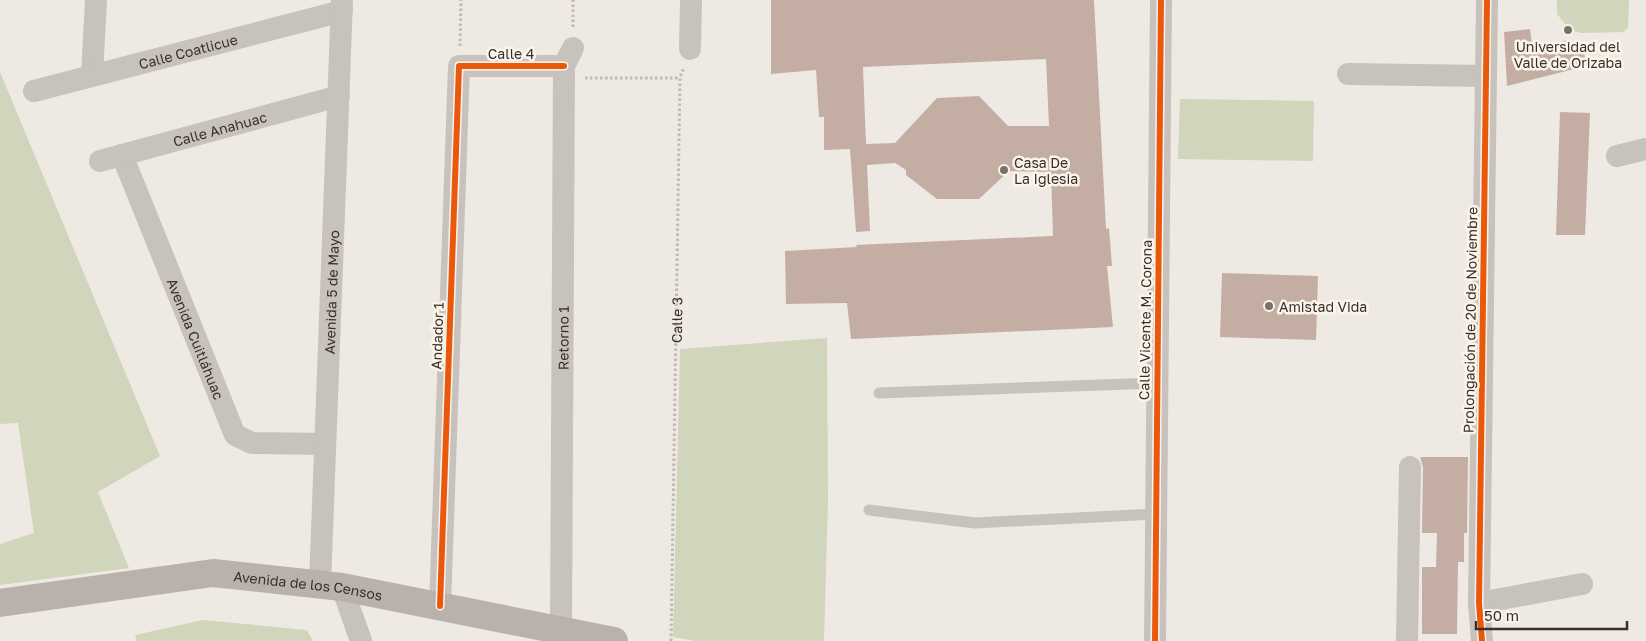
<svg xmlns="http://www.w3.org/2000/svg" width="1646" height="641" font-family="'Golos Text',sans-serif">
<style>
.green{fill:#d0d5bc}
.building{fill:#c4aea4;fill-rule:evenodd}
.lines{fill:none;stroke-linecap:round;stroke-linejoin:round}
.path{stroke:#c1bab4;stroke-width:3;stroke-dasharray:2.5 2.5;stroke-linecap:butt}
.lane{stroke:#c8c2bc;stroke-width:11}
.street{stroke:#c8c2bc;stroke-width:22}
.secondary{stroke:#b9b2ac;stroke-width:28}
.cycleway-casing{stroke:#fbf4eb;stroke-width:9}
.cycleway{stroke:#e8590c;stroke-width:6}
.poi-dot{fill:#79706a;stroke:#fbf4eb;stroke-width:2}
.labels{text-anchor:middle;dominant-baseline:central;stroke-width:5;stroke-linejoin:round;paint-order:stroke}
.poi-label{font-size:14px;fill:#3a2f29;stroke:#fbf4eb;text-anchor:start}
.street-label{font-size:14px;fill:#3a2f29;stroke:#fbf4eb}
</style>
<rect width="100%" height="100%" fill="#efe9e3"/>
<g class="green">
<path d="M 1557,0 L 1629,0 L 1628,28 L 1623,32 L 1581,33 L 1570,30 L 1557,14 Z"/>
<path d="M 0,72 L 160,456 L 98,492 L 129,568 L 0,585 L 0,544 L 34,533 L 18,423 L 0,424 Z"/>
<path d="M 1180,99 L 1314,101 L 1313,161 L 1178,159 Z"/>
<path d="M 827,338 L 828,500 L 824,641 L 696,641 L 673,637 L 680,349 Z"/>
<path d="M 203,620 L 307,630 L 313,641 L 137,641 L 135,635 Z"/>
</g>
<g class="building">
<path d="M 771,0 L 1094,0 L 1106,229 L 1109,228 L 1112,266 L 1107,266 L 1113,327 L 851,339 L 847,303 L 786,304 L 785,251 L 857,247 L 856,245 L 1053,236 L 1051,172 L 1009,171 L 979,199 L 937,199 L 906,175 L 906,170 L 895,163 L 867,165 L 870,231 L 856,232 L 850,149 L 824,150 L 824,117 L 819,117 L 816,70 L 771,74 ZM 1046,59 L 1049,126 L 1008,126 L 979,96 L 937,98 L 895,143 L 866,144 L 863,67 Z"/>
<path d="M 1530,29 L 1533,50 L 1567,40 L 1568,49 L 1583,45 L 1586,66 L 1507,86 L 1504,32 Z"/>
<path d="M 1560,112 L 1590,113 L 1585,235 L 1556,235 Z"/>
<path d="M 1222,273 L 1318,276 L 1316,340 L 1220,337 Z"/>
<path d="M 1420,457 L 1468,457 L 1467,533 L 1464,533 L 1464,562 L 1458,562 L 1457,634 L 1422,634 L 1422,567 L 1436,567 L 1437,533 L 1422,533 L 1423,467 Z"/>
</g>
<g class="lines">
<g class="path">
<path d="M 573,27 L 573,0"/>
<path d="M 460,46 L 461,0"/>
<path d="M 585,78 L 680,78"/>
<path id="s1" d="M 671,641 L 680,78 L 684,67"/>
</g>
<g class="lane">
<path d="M 879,393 L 1157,383"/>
<path d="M 869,510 L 975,523 L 1156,514"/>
</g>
<g class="street">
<path d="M 690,49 L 691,0"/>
<path d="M 1348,74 L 1486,76"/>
<path d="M 92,75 L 96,0"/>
<path id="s2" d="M 34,91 L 342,11"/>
<path id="s3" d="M 122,155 L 235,435 L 252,443 L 325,444"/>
<path d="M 1617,156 L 1646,149"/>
<path id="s4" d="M 100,161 L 339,96"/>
<path id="s5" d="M 320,584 L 342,0"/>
<path d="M 342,587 L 361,641"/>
<path d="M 1479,603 L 1582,584"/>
<path d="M 440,606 L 459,66 L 564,66"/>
<path id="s6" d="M 561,629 L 564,66 L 573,48"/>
<path d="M 1155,641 L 1161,0"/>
<path d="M 1407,641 L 1410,467"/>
<path d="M 1482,641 L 1479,603 L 1487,0"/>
</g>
<path class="secondary" id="s7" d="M 0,603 L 213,573 L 342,587 L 614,641"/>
<g class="cycleway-casing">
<g id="cycleway">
<path d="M 440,606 L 459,66 L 564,66"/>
<path d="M 1155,641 L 1161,0"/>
<path d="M 1482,641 L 1479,603 L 1487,0"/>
</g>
</g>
<use href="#cycleway" class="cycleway"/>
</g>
<g class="poi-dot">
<circle cx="1568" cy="30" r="5"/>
<circle cx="1004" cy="170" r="5"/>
<circle cx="1269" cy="306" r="5"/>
</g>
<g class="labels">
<g class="poi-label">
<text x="1568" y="46" text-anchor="middle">Universidad del<tspan x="1568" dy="16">Valle de Orizaba</tspan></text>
<text x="1014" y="162">Casa De<tspan x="1014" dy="16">La Iglesia</tspan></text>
<text x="1279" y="306">Amistad Vida</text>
</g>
<g class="street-label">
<text stroke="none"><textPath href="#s2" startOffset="159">Calle Coatlicue</textPath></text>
<text x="511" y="53">Calle 4</text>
<text stroke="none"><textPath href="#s4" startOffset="124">Calle Anahuac</textPath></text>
<text stroke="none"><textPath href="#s5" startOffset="292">Avenida 5 de Mayo</textPath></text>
<text stroke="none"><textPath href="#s1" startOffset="321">Calle 3</textPath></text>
<text transform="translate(1145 320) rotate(-89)">Calle Vicente M. Corona</text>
<text transform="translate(1470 320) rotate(-89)">Prolongación de 20 de Noviembre</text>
<text transform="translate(437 336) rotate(-88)">Andador 1</text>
<text stroke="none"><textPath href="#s6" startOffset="291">Retorno 1</textPath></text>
<text stroke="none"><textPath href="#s3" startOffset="198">Avenida Cuitláhuac</textPath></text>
<text stroke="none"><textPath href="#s7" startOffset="311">Avenida de los Censos</textPath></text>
</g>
</g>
<path d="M1476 621v8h151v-8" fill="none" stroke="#3a2f29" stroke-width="2.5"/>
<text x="1484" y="621" font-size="15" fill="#3a2f29" stroke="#fbf4eb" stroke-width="4" paint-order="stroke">50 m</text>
</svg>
